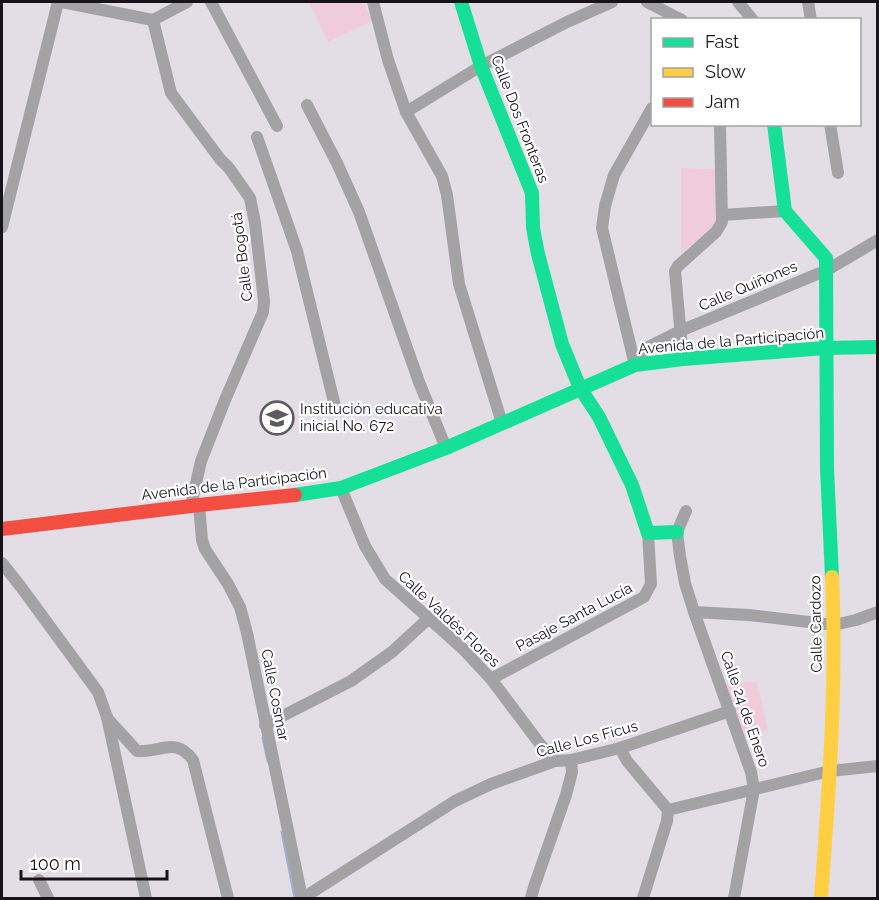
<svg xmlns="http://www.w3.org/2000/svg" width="879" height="900" font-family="Raleway,sans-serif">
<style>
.green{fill:#f0cbda}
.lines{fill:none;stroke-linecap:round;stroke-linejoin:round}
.stream{stroke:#9eb0d4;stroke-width:3}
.street{stroke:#a3a2a5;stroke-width:12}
.fast{stroke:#16e098;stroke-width:14}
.slow{stroke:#ffcf43;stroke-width:14}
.jam{stroke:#f24e42;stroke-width:14}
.labels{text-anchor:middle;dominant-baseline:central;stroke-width:4.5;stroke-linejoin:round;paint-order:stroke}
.street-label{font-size:15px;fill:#161418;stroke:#fff}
.poi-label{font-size:15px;fill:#161418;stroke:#fff;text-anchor:start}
</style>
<rect width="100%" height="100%" fill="#e3dee6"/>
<g class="green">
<path d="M 309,2 L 363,2 L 372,21 L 328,42 Z"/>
<path d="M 681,168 L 716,169 L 717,217 L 713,227 L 681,253 Z"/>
<path d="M 757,682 L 768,730 L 744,738 L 725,683 Z"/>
</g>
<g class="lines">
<g class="stream">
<path d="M 263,738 L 268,761"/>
<path d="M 282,832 L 295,898"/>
</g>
<g class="street">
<path d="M 62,2 L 153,20 L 187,2"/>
<path d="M 211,2 L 277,126"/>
<path d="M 373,2 L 388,60 L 406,112 L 442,176 L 447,195 L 459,284 L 502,423"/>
<path d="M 647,2 L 682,20"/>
<path d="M 738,2 L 753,20"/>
<path d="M 808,2 L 811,20"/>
<path d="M 153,20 L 171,93 L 220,159 L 229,168 L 250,198 L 255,223 L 264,301 L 263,312 L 225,400 L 201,461 L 191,506"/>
<path d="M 307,105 L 337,163 L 359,212 L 419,382 L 446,448"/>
<path d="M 406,112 L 481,66 L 567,22 L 612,2"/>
<path d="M 830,124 L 838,173"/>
<path d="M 257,137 L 297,251 L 335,406"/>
<path d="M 722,215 L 785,211"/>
<path d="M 2,227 L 58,2"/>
<path d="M 683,359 L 675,271 L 678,266 L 716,232 L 722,222 L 720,124"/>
<path d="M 635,365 L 646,348 L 680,331 L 827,270 L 878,240"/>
<path d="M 635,365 L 602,228 L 605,206 L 614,175 L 652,108"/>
<path d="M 341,488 L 365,546 L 385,579 L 463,649 L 491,679 L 540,744 L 555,761"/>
<path d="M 199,505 L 202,540 L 205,549 L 228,584 L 240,607 L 247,633 L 302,898"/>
<path d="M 686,511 L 677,532 L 680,556 L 685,583 L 694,612 L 751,772 L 754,789 L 734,898"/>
<path d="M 2,563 L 21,587 L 98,692 L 107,717 L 146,898"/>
<path d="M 694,612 L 749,615 L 834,625 L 856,620 L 878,612"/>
<path d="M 491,679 L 644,597 L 651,584 L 648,533"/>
<path d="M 107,718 L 137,751 C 161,753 175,736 193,760 L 228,898"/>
<path d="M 265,725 L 351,681 L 392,652 L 429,618"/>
<path d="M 620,748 L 627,761 L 668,810 L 667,821 L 643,898"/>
<path d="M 668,810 L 830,771 L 878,766"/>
<path d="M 39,880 L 48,898"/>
<path d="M 303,898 L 455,801 L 491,784 L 555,761 L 571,760 L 620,748 L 730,711"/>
<path d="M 531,898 L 534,887 L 566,795 L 572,772 L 571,760"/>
</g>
<g class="fast">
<path d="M 461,2 L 481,66 L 532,193 L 533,228 L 538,254 L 562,344 L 580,388 L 599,417 L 632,485 L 648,533 L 677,532"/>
<path d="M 774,124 L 785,211 L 826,258 L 827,469 L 832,577"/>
<path d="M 295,495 L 341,488 L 446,448 L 635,365 L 683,359 L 825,348 L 878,347"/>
</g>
<path class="slow" d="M 821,898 C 829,791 837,684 832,577"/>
<path class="jam" d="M 2,529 L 199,505 L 295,495"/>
</g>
<defs>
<g id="school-ring" transform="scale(1.725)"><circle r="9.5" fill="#fff" stroke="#5e5b60" stroke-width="1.5"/><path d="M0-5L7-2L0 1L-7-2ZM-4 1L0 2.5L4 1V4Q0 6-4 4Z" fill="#5e5b60"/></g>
</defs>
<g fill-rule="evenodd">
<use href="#school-ring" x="277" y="418"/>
</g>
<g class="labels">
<g class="street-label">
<text transform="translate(520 119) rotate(69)">Calle Dos Fronteras</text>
<text transform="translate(242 257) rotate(-97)">Calle Bogotá</text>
<text transform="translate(748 286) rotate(-23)">Calle Quiñones</text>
<text transform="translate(731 341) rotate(-5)">Avenida de la Participación</text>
<text transform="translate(234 484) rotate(-7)">Avenida de la Participación</text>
<text transform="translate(574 617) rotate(-28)">Pasaje Santa Lucía</text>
<text transform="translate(449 619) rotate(43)">Calle Valdés Flores</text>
<text transform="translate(816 624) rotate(-91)">Calle Cardozo</text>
<text transform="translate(275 695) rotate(79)">Calle Cosmar</text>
<text transform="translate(745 709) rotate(71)">Calle 24 de Enero</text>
<text transform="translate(587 739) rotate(-15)">Calle Los Ficus</text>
</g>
<g class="poi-label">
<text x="300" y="409">Institución educativa<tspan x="300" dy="17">inicial No. 672</tspan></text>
</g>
</g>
<rect width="879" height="900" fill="none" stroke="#161418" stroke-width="6"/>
<rect x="651" y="18" width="210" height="108" fill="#ffffff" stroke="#a2a1a3" stroke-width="1.5"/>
<rect x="663" y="38" width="30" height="9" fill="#16e098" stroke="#a2a1a3" stroke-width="1.5"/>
<text x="705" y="48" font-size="18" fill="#161418">Fast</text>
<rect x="663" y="68" width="30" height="9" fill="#ffcf43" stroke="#a2a1a3" stroke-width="1.5"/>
<text x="705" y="78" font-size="18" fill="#161418">Slow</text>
<rect x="663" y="98" width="30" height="9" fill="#f24e42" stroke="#a2a1a3" stroke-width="1.5"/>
<text x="705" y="108" font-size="18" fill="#161418">Jam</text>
<path d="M21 870v9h146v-9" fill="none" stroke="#161418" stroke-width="3"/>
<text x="30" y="870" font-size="18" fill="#161418" stroke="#ffffff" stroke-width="4.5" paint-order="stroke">100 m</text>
</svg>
